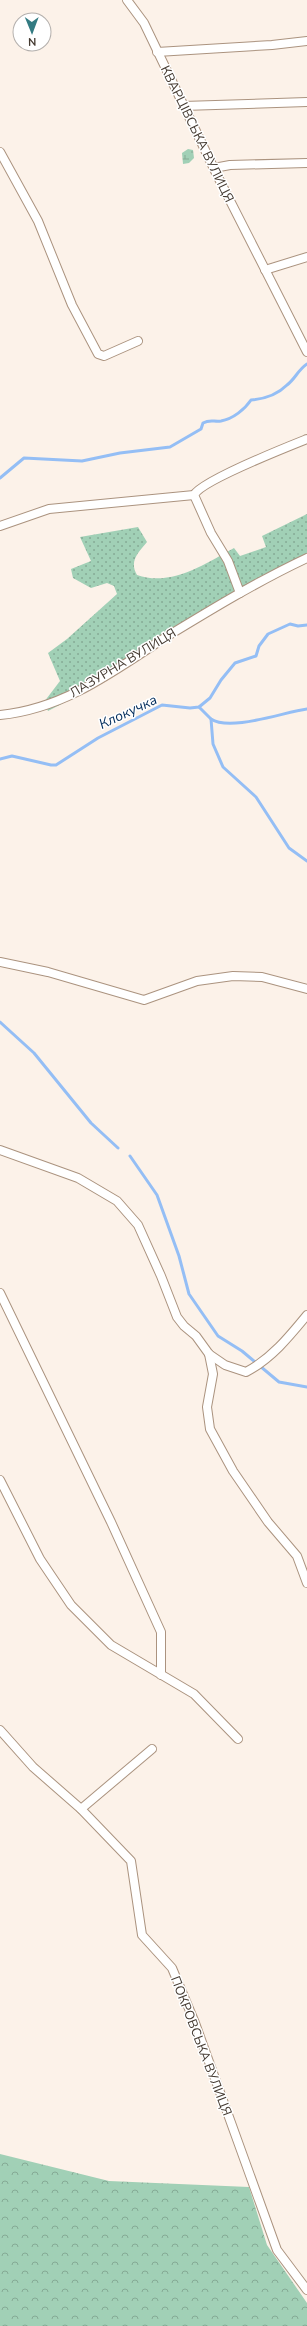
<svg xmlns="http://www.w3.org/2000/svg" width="307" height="2326" font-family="'Nunito Sans',sans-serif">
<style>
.grass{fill:url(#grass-dots)}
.forest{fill:url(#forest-crowns)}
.wetland{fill:url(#wetland-marsh)}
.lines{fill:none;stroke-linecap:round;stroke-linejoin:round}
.stream{stroke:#94bef5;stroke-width:3}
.minor-casing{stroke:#ab937f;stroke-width:10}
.minor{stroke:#fff;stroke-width:8}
.labels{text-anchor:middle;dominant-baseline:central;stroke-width:3;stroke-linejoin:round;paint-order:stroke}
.street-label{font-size:13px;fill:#443a31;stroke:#fff}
.water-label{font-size:14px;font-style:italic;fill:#002b5a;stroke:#fff}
</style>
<defs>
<pattern id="grass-dots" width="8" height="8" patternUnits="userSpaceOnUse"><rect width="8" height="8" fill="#a1d0b6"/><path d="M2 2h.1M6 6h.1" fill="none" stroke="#85aa95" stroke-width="1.8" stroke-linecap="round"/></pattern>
<pattern id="forest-crowns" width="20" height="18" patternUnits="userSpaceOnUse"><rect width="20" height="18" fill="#a1d0b6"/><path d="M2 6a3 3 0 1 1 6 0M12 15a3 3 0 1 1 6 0" fill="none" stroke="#85aa95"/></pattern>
<pattern id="wetland-marsh" width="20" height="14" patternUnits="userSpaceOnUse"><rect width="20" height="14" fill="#a1d0b6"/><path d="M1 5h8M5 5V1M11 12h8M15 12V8" fill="none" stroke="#85aa95"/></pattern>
</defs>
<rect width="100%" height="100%" fill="#fcf2e9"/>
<path class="grass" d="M 307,514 L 307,561 L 218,606 L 102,683 L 48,711 L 44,702 L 60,681 L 48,653 L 67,639 L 117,594 L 114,586 L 107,583 L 91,588 L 73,578 L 71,569 L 91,561 L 80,537 L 138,527 L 147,542 C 138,553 129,561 137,575 C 171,587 205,564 234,548 L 240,556 L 266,547 L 262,536 Z"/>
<path class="forest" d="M 0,2154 L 109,2181 L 249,2187 L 267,2245 L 307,2303 L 307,2326 L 0,2326 Z"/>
<path class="wetland" d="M 188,149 L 193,150 L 194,158 L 189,163 L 183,164 L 182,153 Z"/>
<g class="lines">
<g class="stream">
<path d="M 0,478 L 24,458 L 82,461 L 120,453 L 170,447 L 201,429 L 203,423 C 210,419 214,422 221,421 C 233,419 245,409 251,400 C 264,399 278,394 287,385 C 295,379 298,370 307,364"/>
<path d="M 199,707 L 211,719 L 213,744 L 223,767 L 256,797 L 289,848 L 307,861"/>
<path d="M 211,719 C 230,732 284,712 307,709"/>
<path d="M 0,759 L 12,756 L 51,765 L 56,765 L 98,738 L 162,705 L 190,708 L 199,707 L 210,698 L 221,680 L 235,663 L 256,656 L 259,646 L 268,634 L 290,624 L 298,626 L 307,625"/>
<path d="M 0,1022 L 34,1053 L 91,1123 L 118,1148"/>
<path d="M 130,1156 L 157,1195 L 179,1256 L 189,1294 L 218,1336 L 242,1351 L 279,1382 L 307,1387"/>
</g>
<g class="minor-casing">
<g id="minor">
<path d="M 127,0 L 144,23 L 217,175 L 307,352"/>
<path d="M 157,52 L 272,45 L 307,41"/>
<path d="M 183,106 L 307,102"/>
<path d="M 0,152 L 38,221 L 72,305 L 98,354 L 104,356 L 138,341"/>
<path d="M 214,168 L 230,165 L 307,163"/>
<path d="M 265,270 L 307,257"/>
<path d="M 0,526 L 49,509 L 194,495"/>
<path d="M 240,593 L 228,561 L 211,533 L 194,495 C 201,481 287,447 307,439"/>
<path d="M 0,715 C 64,709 114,671 166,637 C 212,609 258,581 307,558"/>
<path d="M 0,962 L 48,972 L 144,1000 L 197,981 L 233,976 L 262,977 L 307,989"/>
<path d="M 0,1150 L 78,1178 L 117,1201 L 138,1225 L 161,1276 L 177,1317 L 184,1326 L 196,1336 L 209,1354 L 225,1365 L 246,1372 C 271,1359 289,1337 307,1315"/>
<path d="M 0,1293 L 111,1522 L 161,1632 L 161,1675"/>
<path d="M 209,1354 L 213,1374 L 207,1407 L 210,1429 L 233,1471 L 268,1522 L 297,1556 L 307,1583"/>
<path d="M 0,1480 L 40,1559 L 71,1605 L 111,1645 L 194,1694 L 238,1739"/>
<path d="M 0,1730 L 33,1767 L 81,1809 L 131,1861 L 142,1935 L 172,1968 L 195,2023 L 277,2250 L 307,2290"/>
<path d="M 81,1809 L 152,1749"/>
</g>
</g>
<use href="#minor" class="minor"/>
</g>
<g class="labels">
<g class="street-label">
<text transform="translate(197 134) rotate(64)">КВАРЦІВСЬКА ВУЛИЦЯ</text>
<text transform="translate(123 663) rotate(-31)">ЛАЗУРНА ВУЛИЦЯ</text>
<text transform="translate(201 2046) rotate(69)">ПОКРОВСЬКА ВУЛИЦЯ</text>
</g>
<g class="water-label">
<text transform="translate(128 712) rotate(-25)">Клокучка</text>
</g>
</g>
<g transform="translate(32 32) rotate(179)"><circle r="19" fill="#ffffff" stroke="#b4b0ad"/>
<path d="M0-3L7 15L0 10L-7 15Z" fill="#337b82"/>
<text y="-6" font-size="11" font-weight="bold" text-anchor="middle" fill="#443a31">N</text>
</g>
</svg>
